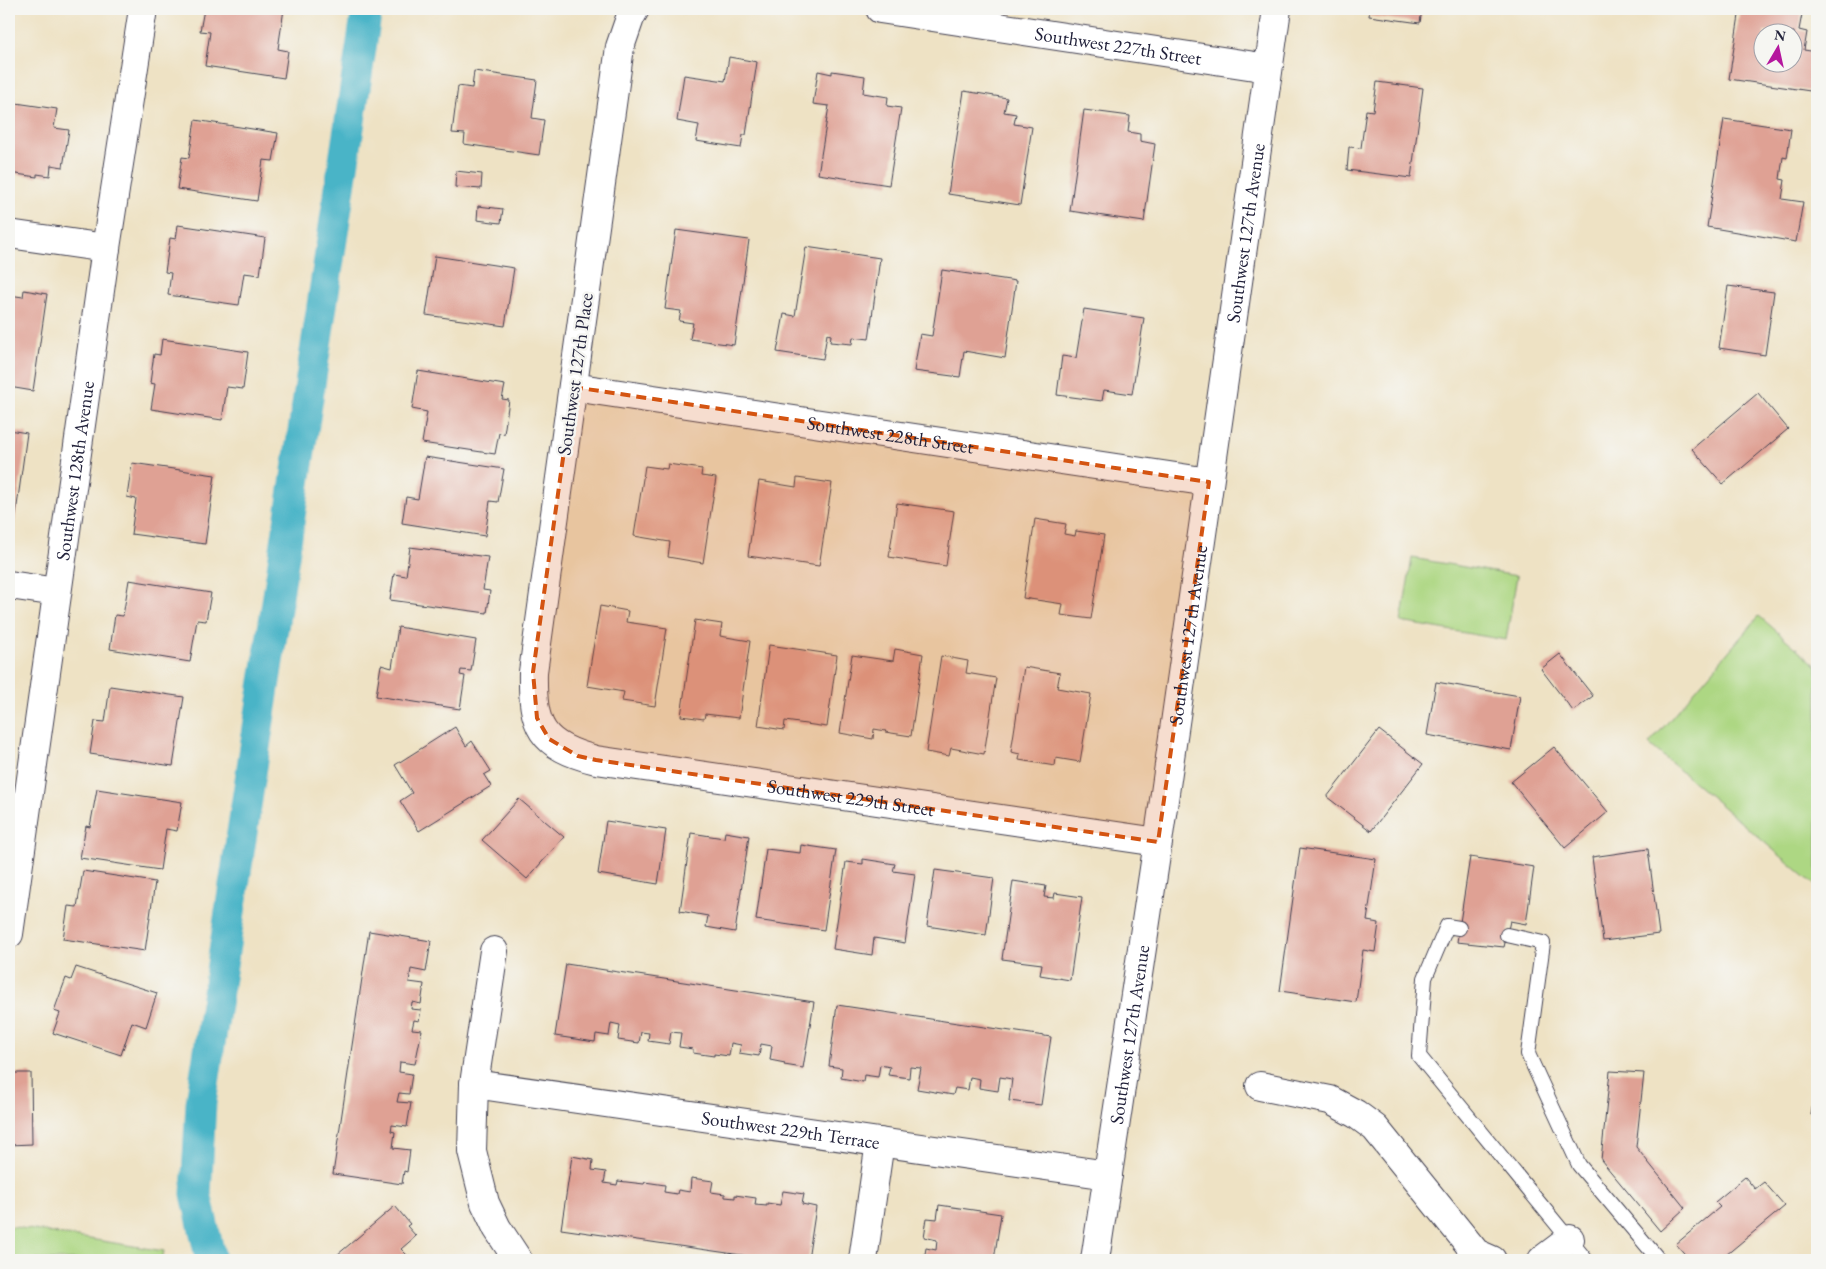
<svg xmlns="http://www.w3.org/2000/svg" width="1826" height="1269" font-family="'EB Garamond',serif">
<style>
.green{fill:#add783;stroke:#687c5f}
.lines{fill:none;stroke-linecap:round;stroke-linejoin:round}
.canal{stroke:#49b4c7;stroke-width:31}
.building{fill:#dfa194;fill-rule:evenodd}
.lane-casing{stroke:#413f50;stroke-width:16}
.street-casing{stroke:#413f50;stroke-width:30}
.lane{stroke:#fff;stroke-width:14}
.street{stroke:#fff;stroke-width:28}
.marked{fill:#d45411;fill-opacity:0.2;stroke:#d45411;stroke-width:4;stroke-dasharray:10 6;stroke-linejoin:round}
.labels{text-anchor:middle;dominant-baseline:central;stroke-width:5;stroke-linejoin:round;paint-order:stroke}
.street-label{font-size:19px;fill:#22223b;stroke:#f6f6f2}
</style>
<rect width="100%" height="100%" fill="#f6f6f2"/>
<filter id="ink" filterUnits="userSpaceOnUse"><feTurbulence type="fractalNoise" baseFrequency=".02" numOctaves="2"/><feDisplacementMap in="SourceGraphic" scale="10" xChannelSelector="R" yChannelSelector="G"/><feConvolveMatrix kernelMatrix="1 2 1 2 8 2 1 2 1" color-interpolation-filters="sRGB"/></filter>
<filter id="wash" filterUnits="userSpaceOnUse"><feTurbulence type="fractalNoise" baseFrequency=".0096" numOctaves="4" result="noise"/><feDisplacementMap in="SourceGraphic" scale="20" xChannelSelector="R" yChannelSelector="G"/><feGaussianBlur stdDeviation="1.12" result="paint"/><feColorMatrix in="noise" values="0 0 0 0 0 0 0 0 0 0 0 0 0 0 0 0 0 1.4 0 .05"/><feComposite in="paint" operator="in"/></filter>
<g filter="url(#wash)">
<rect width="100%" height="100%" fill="#eee2c4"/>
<g class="green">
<path d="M 1412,558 L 1517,576 L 1506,640 L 1401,622 Z"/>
<path d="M 1759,616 L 1817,666 L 1817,887 L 1649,744 Z"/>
<path d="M 9,1226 L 164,1251 L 162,1260 L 9,1260 Z"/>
</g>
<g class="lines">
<path class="canal" d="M 211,1260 L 196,1194 L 201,1103 L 367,9"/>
</g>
<g id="blocks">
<g class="building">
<path d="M 204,9 L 284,9 L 278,49 L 288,51 L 284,78 L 205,66 L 210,32 L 200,31 Z"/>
<path d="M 1370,9 L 1422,9 L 1420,23 L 1369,16 Z"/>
<path d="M 1740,9 L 1803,9 L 1799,30 L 1807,32 L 1804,50 L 1817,52 L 1817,92 L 1729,79 ZM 1764,32 L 1794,32 L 1794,62 L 1764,62 Z"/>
<path d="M 729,57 L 757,62 L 746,135 L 743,135 L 741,148 L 696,141 L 699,125 L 677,121 L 684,75 L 725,81 Z"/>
<path d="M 474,71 L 537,80 L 532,118 L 544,120 L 539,155 L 464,144 L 465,134 L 452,133 L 458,86 L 472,88 Z"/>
<path d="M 818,71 L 832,74 L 832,71 L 865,76 L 863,93 L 888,97 L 887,106 L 901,108 L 889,185 L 818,174 L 829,106 L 813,104 Z"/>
<path d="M 1377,82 L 1423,88 L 1411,178 L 1347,170 L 1349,147 L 1361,148 L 1366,110 L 1373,111 Z"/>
<path d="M 964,91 L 1007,98 L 1004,112 L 1016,114 L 1014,124 L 1032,127 L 1020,205 L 948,194 Z"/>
<path d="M 16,103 L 57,109 L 54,128 L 69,130 L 63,167 L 51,165 L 50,176 L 37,174 L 37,177 L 9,173 L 9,155 Z"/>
<path d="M 1084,110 L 1130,116 L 1128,132 L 1140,134 L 1140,141 L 1155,144 L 1144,222 L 1070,211 Z"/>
<path d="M 1724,119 L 1791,129 L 1787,158 L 1783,157 L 1780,179 L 1785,180 L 1782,199 L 1803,202 L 1796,242 L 1707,227 Z"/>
<path d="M 195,120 L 278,133 L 273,161 L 263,160 L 257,201 L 177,189 L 182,157 L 189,158 Z"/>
<path d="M 456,171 L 482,174 L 481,189 L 455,187 Z"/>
<path d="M 478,206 L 503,209 L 501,223 L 477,220 Z"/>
<path d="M 178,225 L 265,238 L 260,275 L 244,273 L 239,305 L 168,295 L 171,273 L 165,272 L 170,238 L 176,239 Z"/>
<path d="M 676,230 L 749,240 L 734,345 L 690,339 L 693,323 L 679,321 L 681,311 L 665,309 Z"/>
<path d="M 806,247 L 880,258 L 869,339 L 853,337 L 852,344 L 830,342 L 831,335 L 827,334 L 823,359 L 777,352 L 784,314 L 795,316 Z"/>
<path d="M 435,256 L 514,268 L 505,326 L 426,315 Z"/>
<path d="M 942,270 L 1016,281 L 1005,358 L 964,351 L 960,377 L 914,371 L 920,334 L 932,336 Z"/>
<path d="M 1728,286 L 1774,292 L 1765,355 L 1719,348 Z"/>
<path d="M 24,290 L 47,294 L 33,391 L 9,387 L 9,295 L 23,297 Z"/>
<path d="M 1084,309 L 1144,318 L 1132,394 L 1104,390 L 1102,401 L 1057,395 L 1062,356 L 1076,358 Z"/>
<path d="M 162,339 L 248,352 L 243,389 L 227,387 L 222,420 L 151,409 L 155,384 L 150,383 L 154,354 L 160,355 Z"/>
<path d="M 418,371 L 505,385 L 502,399 L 509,400 L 504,434 L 499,433 L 495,454 L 422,443 L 427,412 L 412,409 Z"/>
<path d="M 1758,393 L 1788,429 L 1723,484 L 1692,449 Z"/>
<path d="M 9,430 L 27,433 L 14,528 L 9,527 Z"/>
<path d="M 425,457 L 504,469 L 498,502 L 490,501 L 485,536 L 402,523 L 406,497 L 418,499 Z"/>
<path d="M 132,463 L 215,475 L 205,544 L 131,534 L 136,499 L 127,497 Z"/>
<path d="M 668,464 L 702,469 L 701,476 L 716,478 L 703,563 L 668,557 L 670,542 L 634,536 L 645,466 L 667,469 Z"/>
<path d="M 797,478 L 832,483 L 819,566 L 748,556 L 759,481 L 796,487 Z"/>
<path d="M 897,503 L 954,511 L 946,566 L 889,557 Z"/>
<path d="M 1035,519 L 1066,524 L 1064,534 L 1075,536 L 1076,531 L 1104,535 L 1091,619 L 1061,615 L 1063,604 L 1023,598 Z"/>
<path d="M 410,547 L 488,557 L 483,590 L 490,591 L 487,613 L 390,600 L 394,574 L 406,576 Z"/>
<path d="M 129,580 L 211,593 L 206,621 L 197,620 L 190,662 L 110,649 L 115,615 L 123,616 Z"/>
<path d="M 600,606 L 628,611 L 626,622 L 667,628 L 655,706 L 622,701 L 624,692 L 587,686 Z"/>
<path d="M 695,620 L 722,624 L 720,636 L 750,641 L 739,718 L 705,714 L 704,719 L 681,716 Z"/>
<path d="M 398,627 L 476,640 L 471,671 L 461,670 L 460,675 L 465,676 L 460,709 L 376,696 L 381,665 L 392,668 Z"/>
<path d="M 769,645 L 837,655 L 827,727 L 785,721 L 784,730 L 758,726 Z"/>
<path d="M 895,649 L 923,654 L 911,736 L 885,732 L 886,731 L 874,729 L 873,739 L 840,733 L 852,655 L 893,661 Z"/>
<path d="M 1560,654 L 1593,696 L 1573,711 L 1541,669 Z"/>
<path d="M 941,656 L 968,661 L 966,673 L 996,678 L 984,754 L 951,748 L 949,756 L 926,752 Z"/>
<path d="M 1024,667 L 1060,673 L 1057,688 L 1091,694 L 1080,762 L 1056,758 L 1055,766 L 1019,760 L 1020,754 L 1011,752 Z"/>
<path d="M 1436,682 L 1520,696 L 1511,750 L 1427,735 Z"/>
<path d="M 110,686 L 184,697 L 173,766 L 90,754 L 95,721 L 105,722 Z"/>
<path d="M 455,727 L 466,746 L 472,741 L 491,771 L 484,775 L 491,786 L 419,831 L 400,801 L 412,793 L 395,765 Z"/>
<path d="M 1379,730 L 1423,764 L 1371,831 L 1327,797 Z"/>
<path d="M 1554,747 L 1608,812 L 1565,848 L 1511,782 Z"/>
<path d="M 97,789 L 182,802 L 177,831 L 166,829 L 160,870 L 80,858 L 86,826 L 90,827 Z"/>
<path d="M 519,799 L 564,837 L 527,879 L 482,840 Z"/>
<path d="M 606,821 L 666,830 L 658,884 L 598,874 Z"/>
<path d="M 725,832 L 749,836 L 735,932 L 706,927 L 708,916 L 680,911 L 691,833 L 724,838 Z"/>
<path d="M 801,845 L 836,850 L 824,930 L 756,920 L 766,849 L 800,853 Z"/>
<path d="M 1300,848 L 1376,859 L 1367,921 L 1379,923 L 1375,952 L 1363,950 L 1356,1002 L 1280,991 Z"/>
<path d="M 1648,849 L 1659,934 L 1603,941 L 1592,857 Z"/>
<path d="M 1470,857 L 1534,867 L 1526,924 L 1510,921 L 1504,947 L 1457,942 Z"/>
<path d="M 863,859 L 895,864 L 893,871 L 915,874 L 905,943 L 874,938 L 872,955 L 833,949 L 846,862 L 863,864 Z"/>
<path d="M 935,870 L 994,878 L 986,935 L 927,926 Z"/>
<path d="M 83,871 L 155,882 L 145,951 L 63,939 L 68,906 L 77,907 Z"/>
<path d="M 1013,881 L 1046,886 L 1044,897 L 1054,898 L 1055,893 L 1082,897 L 1070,980 L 1040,975 L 1042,964 L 1002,959 Z"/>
<path d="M 369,931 L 431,941 L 426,972 L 411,969 L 409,982 L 424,984 L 421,1004 L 412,1002 L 411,1009 L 421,1010 L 419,1021 L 414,1020 L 412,1029 L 422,1030 L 415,1064 L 400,1062 L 399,1072 L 412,1074 L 409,1094 L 399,1093 L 397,1102 L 411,1103 L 407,1127 L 392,1125 L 391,1131 L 395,1132 L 393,1148 L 410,1150 L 407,1172 L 404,1171 L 402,1184 L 333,1174 Z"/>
<path d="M 566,964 L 814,1002 L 803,1068 L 784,1065 L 785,1063 L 770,1060 L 772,1046 L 761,1044 L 759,1056 L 739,1053 L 741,1045 L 731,1043 L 729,1056 L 714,1054 L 714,1056 L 693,1053 L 693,1049 L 679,1047 L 681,1033 L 671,1032 L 669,1044 L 648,1041 L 649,1033 L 641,1032 L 639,1043 L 618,1040 L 620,1025 L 611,1023 L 609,1036 L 596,1034 L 595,1042 L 555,1036 Z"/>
<path d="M 76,967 L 157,993 L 146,1027 L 132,1022 L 121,1055 L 53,1033 L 60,1013 L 54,1011 L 66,978 L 71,980 Z"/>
<path d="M 837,1005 L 1051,1037 L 1041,1105 L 1009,1101 L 1012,1079 L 1000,1077 L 998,1091 L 979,1088 L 980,1079 L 970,1077 L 968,1090 L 955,1088 L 953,1095 L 917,1089 L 921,1068 L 910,1067 L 909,1078 L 888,1075 L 890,1067 L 880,1065 L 878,1077 L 864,1075 L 863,1082 L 841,1078 L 842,1068 L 829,1066 Z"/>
<path d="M 1610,1071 L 1644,1073 L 1636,1147 L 1685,1208 L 1660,1231 L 1601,1160 Z"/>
<path d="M 9,1073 L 31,1073 L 32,1144 L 9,1145 Z"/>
<path d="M 1815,1089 L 1817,1089 L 1817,1116 L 1811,1115 Z"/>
<path d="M 572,1156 L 593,1160 L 592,1170 L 606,1172 L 604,1183 L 617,1185 L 618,1181 L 644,1184 L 645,1182 L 665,1185 L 664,1192 L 677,1194 L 678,1190 L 690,1192 L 691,1178 L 713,1181 L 711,1192 L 725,1194 L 725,1197 L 735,1198 L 735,1195 L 756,1198 L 755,1205 L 767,1206 L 767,1203 L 780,1205 L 783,1191 L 804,1194 L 802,1204 L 816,1207 L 808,1260 L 776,1260 L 561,1229 Z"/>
<path d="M 1745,1177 L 1755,1189 L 1764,1182 L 1785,1206 L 1720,1260 L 1690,1260 L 1676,1244 L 1720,1207 L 1715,1202 Z"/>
<path d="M 939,1205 L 1001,1214 L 994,1260 L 924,1260 L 926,1248 L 936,1250 L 937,1240 L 924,1237 L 927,1218 L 937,1219 Z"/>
<path d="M 395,1206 L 410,1224 L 407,1226 L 416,1236 L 401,1249 L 408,1256 L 410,1255 L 414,1260 L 342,1260 L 337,1255 Z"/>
</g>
</g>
</g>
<g filter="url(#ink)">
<use href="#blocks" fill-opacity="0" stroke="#413f50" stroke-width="1"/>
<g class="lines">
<g class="lane-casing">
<g id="lane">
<path d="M 1459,928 L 1447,926 L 1425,978 L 1419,1056 L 1586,1260"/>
<path d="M 1507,935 L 1543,943 L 1528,1054 L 1579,1165 L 1659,1260"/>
</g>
</g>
<g class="street-casing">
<g id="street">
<path id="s1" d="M 635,9 L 630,18 L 620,47 L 533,672 C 532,726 540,746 596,760 L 1158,842"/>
<path id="s2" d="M 880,9 L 1268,68"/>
<path d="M 9,234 L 106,248"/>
<path id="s3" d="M 573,387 L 1209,482"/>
<path d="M 9,585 L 57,592"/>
<path id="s4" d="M 9,934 L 106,248 L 143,9"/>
<path d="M 494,951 L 474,1084 L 472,1151 L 485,1203 L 497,1228 L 518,1260"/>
<path id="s5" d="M 474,1084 L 1108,1175"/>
<path d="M 1260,1086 L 1330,1100 L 1356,1114 L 1375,1128 L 1476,1253 L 1492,1260"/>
<path d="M 863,1260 L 880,1142"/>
<path id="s6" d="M 1095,1260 L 1158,842 L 1277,9"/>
<path d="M 1542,1260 L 1570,1239"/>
</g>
</g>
<use href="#lane" class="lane"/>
<use href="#street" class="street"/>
</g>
</g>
<path class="marked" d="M 573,387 L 1209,482 L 1158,842 L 596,760 L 578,756 L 549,739 L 537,718 L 533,672 Z"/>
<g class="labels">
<g class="street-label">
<text stroke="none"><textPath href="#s2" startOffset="241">Southwest 227th Street</textPath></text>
<text stroke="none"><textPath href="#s6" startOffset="1038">Southwest 127th Avenue</textPath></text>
<text transform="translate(575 374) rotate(-82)">Southwest 127th Place</text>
<text stroke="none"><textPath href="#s3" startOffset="321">Southwest 228th Street</textPath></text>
<text stroke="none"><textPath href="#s4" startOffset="468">Southwest 128th Avenue</textPath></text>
<text stroke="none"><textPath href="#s6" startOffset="632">Southwest 127th Avenue</textPath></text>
<text stroke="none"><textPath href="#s1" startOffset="1052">Southwest 229th Street</textPath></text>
<text stroke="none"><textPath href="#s6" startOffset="228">Southwest 127th Avenue</textPath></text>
<text stroke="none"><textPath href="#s5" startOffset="320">Southwest 229th Terrace</textPath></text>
</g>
</g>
<rect width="1826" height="1269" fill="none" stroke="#f6f6f2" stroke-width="30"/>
<g transform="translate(1778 48) rotate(9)"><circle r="24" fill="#f6f6f2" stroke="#a1a1a9"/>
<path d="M0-4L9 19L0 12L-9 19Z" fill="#b5179e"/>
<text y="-8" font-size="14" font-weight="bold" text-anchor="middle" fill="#22223b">N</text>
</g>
</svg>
